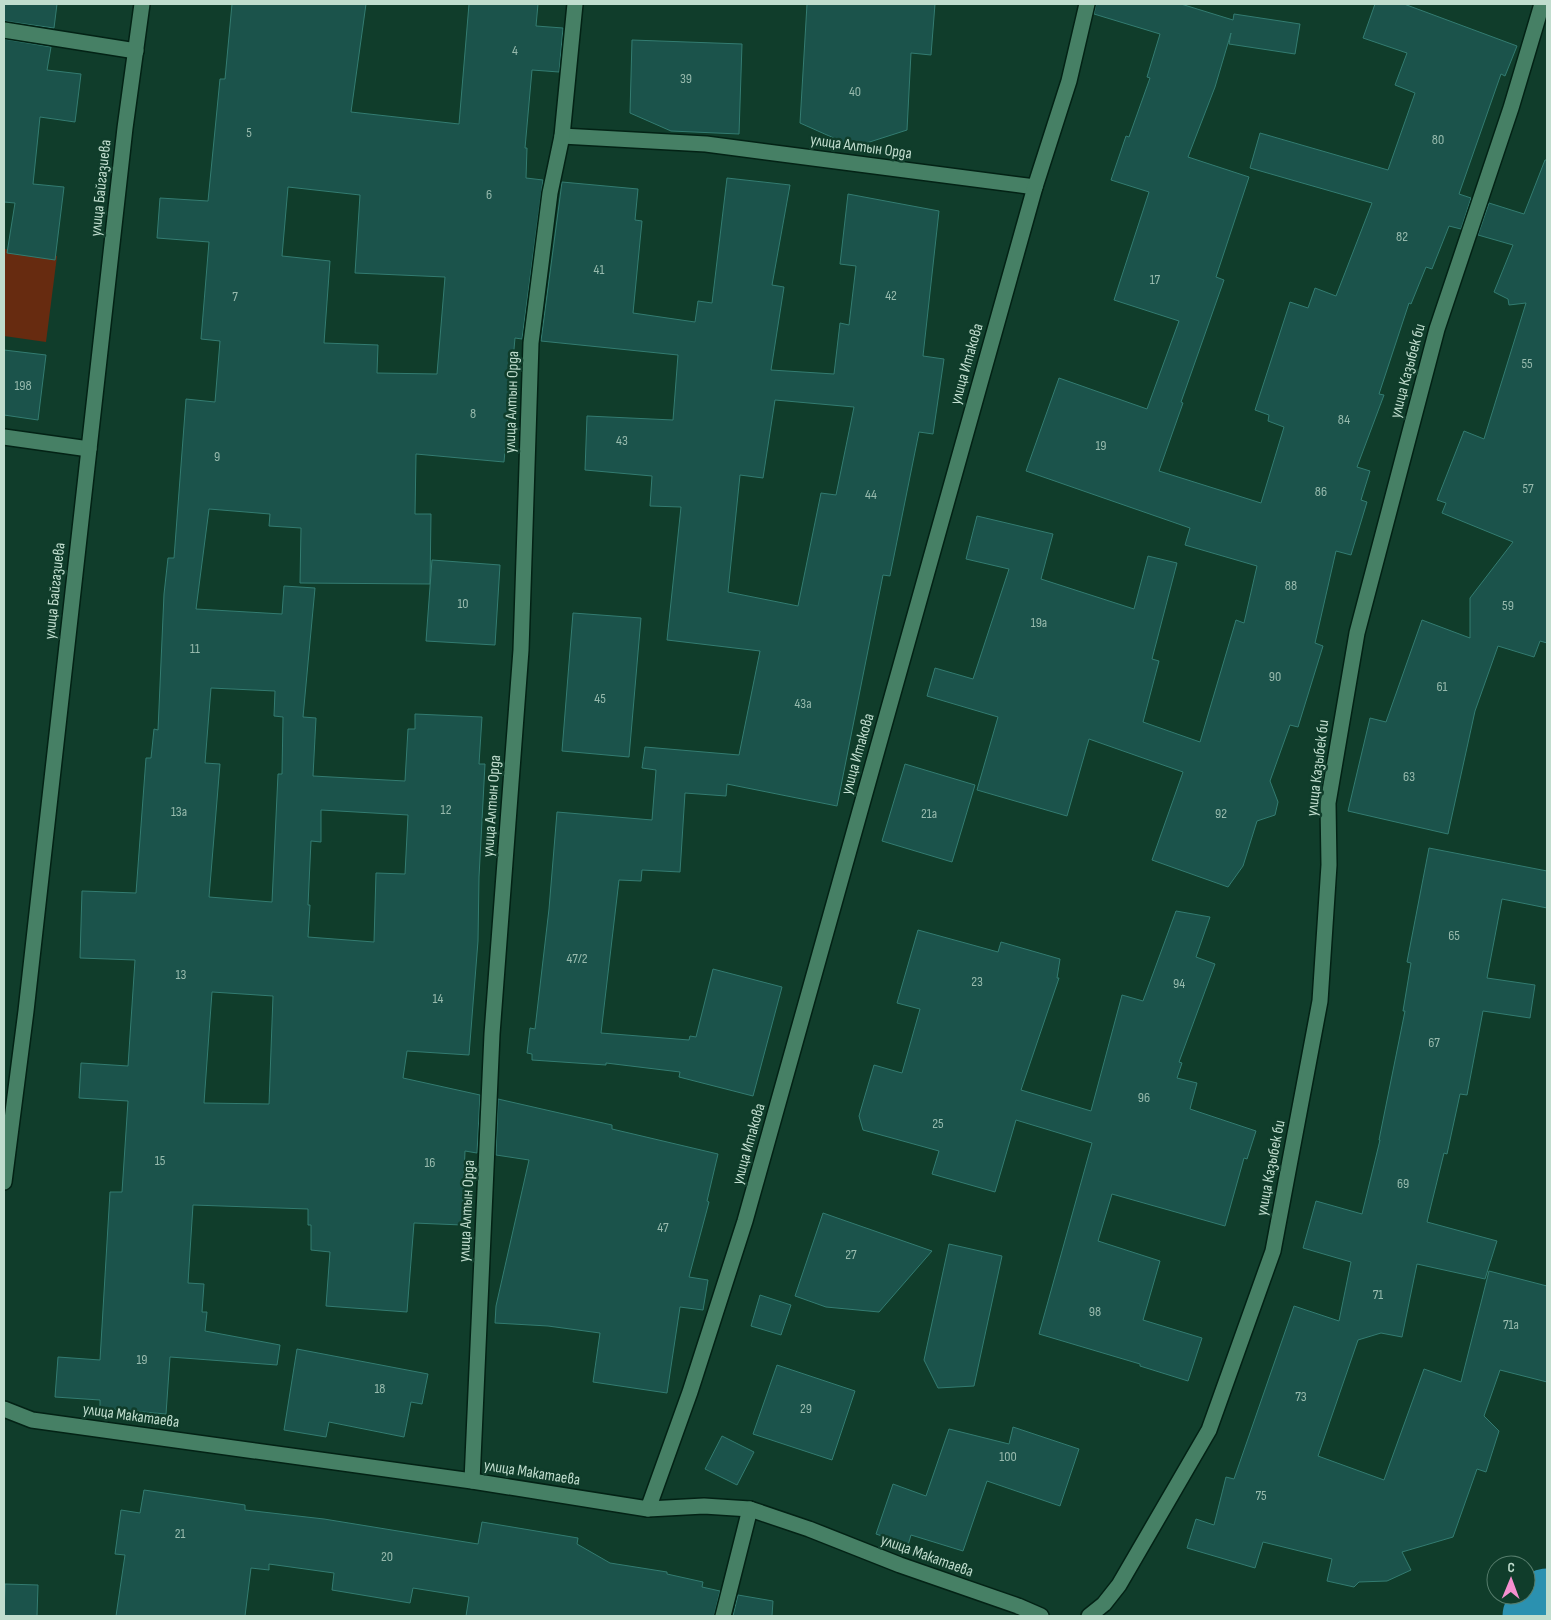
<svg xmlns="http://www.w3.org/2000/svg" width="1551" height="1620" font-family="'Sofia Sans Condensed',sans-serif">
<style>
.green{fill:#672b10}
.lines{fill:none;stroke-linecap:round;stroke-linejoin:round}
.river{stroke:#2b91b0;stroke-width:69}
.building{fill:#1b534b;stroke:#337c71;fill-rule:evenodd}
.lane-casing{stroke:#032215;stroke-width:18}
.street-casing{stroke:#032215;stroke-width:18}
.secondary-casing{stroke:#032215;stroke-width:18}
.lane{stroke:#468065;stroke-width:15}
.street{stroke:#468065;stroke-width:15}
.secondary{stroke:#468065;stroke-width:15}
.labels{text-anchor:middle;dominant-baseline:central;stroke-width:5;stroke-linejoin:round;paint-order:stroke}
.number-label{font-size:14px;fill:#97baad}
.street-label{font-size:16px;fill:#c0ddce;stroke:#103d2b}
</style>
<rect width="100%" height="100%" fill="#103d2b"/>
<path class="green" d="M 4,249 L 57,256 L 46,342 L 4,336 Z"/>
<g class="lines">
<path class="river" d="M 1537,1616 L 1547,1603"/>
</g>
<g class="building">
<path d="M 4,4 L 57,4 L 54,28 L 4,21 Z"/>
<path d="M 232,4 L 366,4 L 351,112 L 459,124 L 469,4 L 538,4 L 536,26 L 563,28 L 559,72 L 532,70 L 525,148 L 527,148 L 526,178 L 543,180 L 522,339 L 515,338 L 504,462 L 416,454 L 415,514 L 431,514 L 430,584 L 300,583 L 301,528 L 269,526 L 270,514 L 209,509 L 196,609 L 282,614 L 284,586 L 315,588 L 303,717 L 316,718 L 313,776 L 405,781 L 408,729 L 415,729 L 415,714 L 482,717 L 479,764 L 485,764 L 479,877 L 478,941 L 469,1055 L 407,1051 L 403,1078 L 480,1095 L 477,1153 L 465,1151 L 462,1225 L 414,1223 L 407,1312 L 326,1306 L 330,1252 L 311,1250 L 311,1225 L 308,1225 L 308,1209 L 193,1205 L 188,1283 L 204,1284 L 202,1312 L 207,1312 L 205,1331 L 280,1345 L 277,1365 L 170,1357 L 166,1414 L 100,1408 L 100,1400 L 55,1397 L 58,1357 L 100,1360 L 110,1192 L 122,1192 L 128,1101 L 79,1098 L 81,1063 L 128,1066 L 135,960 L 80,958 L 82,891 L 136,893 L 146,758 L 151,758 L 154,729 L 158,730 L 164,594 L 168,558 L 174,558 L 186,399 L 215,402 L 220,341 L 201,339 L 209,242 L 157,238 L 160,198 L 208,201 L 220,79 L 225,79 ZM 288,187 L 360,195 L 355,273 L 445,277 L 437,374 L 377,373 L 378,345 L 324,343 L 330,261 L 282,256 ZM 211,688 L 275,691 L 274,716 L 283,717 L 282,774 L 278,774 L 272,902 L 209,897 L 220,764 L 205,763 ZM 321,810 L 408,815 L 405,874 L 376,873 L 374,942 L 308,937 L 310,905 L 308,905 L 311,841 L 321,842 ZM 212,992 L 273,996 L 269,1104 L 204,1103 Z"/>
<path d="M 807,4 L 935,4 L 931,55 L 911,53 L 907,130 L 854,147 L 800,123 Z"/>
<path d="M 1096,4 L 1181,4 L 1233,20 L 1234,14 L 1300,24 L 1295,54 L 1229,44 L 1231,33 L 1215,87 L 1188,157 L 1249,177 L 1216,277 L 1224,280 L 1181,402 L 1183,403 L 1159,471 L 1261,503 L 1284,427 L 1268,421 L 1269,415 L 1255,410 L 1290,302 L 1308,308 L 1315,288 L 1336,296 L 1372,203 L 1250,168 L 1260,133 L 1388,170 L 1415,93 L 1395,85 L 1407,53 L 1363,38 L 1375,4 L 1404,4 L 1517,46 L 1505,76 L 1501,74 L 1459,194 L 1471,198 L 1461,229 L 1449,226 L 1432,269 L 1426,267 L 1411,304 L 1409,303 L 1379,394 L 1384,395 L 1357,467 L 1370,471 L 1361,500 L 1367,502 L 1351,555 L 1336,551 L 1315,643 L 1323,646 L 1298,727 L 1290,725 L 1270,781 L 1278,802 L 1275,815 L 1257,821 L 1243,866 L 1228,887 L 1152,860 L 1183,772 L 1089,739 L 1067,816 L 977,790 L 998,717 L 927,696 L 935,668 L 973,679 L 1009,569 L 966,559 L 977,516 L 1053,534 L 1041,579 L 1134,609 L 1148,556 L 1177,563 L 1152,659 L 1159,661 L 1143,722 L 1200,742 L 1236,620 L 1244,623 L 1257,566 L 1185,545 L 1190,528 L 1026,471 L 1059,378 L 1147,409 L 1179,321 L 1114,300 L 1149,192 L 1111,180 L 1126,136 L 1129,137 L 1150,78 L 1147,77 L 1160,34 L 1094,14 Z"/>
<path d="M 4,39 L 51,47 L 47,70 L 81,74 L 75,122 L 40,117 L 33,184 L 64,187 L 55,260 L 7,253 L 15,203 L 4,202 Z"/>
<path d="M 632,40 L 742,44 L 739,134 L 671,131 L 630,113 Z"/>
<path d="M 1545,160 L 1547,160 L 1547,643 L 1540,641 L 1534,657 L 1498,646 L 1475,711 L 1448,834 L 1348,811 L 1370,718 L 1386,722 L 1422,620 L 1470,638 L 1470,598 L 1513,542 L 1442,513 L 1446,503 L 1437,500 L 1464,431 L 1484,439 L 1526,303 L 1509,305 L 1508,299 L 1494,292 L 1513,245 L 1478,235 L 1489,203 L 1524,214 Z"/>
<path d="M 727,178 L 790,185 L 772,285 L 784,287 L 771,370 L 834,374 L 840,323 L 849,325 L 856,266 L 840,264 L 848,194 L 939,211 L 923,356 L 944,359 L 933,434 L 919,432 L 890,576 L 883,575 L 837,806 L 727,784 L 726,796 L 685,793 L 680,872 L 642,870 L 641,881 L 619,880 L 601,1033 L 689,1040 L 690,1036 L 696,1037 L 713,969 L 782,987 L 753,1096 L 679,1077 L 680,1072 L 606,1063 L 606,1065 L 532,1060 L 532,1054 L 527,1053 L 530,1028 L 535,1029 L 549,909 L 557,812 L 652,820 L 656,770 L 642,768 L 645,747 L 739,755 L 760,651 L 667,640 L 681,507 L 650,506 L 652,476 L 585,470 L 587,416 L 673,420 L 678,355 L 541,341 L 562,182 L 638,189 L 635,220 L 642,221 L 633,313 L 695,322 L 698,301 L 712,303 ZM 775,400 L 854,407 L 836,495 L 821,493 L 798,606 L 728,592 L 740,475 L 763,478 Z"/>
<path d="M 4,350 L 46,355 L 38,420 L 4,415 Z"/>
<path d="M 432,560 L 500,565 L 495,645 L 426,641 Z"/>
<path d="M 573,613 L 641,618 L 629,757 L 562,751 Z"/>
<path d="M 905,764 L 975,785 L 952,862 L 882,841 Z"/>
<path d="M 1429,848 L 1547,871 L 1547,908 L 1502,899 L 1487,978 L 1535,985 L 1530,1018 L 1483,1011 L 1467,1095 L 1460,1094 L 1447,1154 L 1444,1153 L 1427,1222 L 1497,1241 L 1485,1279 L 1417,1264 L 1402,1337 L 1381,1333 L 1358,1340 L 1318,1456 L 1384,1480 L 1424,1369 L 1461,1382 L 1489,1271 L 1547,1286 L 1547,1382 L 1500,1370 L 1484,1416 L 1499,1431 L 1486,1472 L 1477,1469 L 1453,1537 L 1402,1552 L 1411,1570 L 1387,1581 L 1359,1582 L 1354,1587 L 1327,1581 L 1332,1559 L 1263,1542 L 1255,1568 L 1187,1548 L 1196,1519 L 1214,1525 L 1226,1477 L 1234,1479 L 1294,1306 L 1339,1321 L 1351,1262 L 1303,1248 L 1316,1201 L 1362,1214 L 1380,1140 L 1379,1140 L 1405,1011 L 1403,1011 L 1411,963 L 1407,962 Z"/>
<path d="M 1176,911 L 1210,917 L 1196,957 L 1215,964 L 1179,1062 L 1182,1063 L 1177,1078 L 1197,1083 L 1190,1109 L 1256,1131 L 1247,1159 L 1244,1158 L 1225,1226 L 1112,1194 L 1098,1241 L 1160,1261 L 1143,1320 L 1202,1338 L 1188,1381 L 1140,1366 L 1140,1364 L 1039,1334 L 1092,1143 L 1016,1120 L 995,1192 L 932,1174 L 939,1151 L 863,1130 L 859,1116 L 874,1065 L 902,1073 L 920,1009 L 897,1003 L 918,930 L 998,952 L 1001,942 L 1060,959 L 1057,978 L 1059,978 L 1021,1090 L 1091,1111 L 1122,995 L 1143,1001 Z"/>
<path d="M 498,1099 L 612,1125 L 612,1129 L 718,1154 L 707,1201 L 709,1202 L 689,1277 L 708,1280 L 703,1310 L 680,1307 L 667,1393 L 593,1382 L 600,1333 L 548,1326 L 495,1323 L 496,1306 L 529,1160 L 496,1155 Z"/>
<path d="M 823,1213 L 932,1251 L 879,1312 L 826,1307 L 795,1296 Z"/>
<path d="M 949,1244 L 1002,1256 L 974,1386 L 938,1388 L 924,1360 Z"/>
<path d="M 760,1295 L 791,1305 L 781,1335 L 751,1326 Z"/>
<path d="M 297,1349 L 428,1374 L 422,1404 L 411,1402 L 404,1437 L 329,1422 L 326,1437 L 284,1430 Z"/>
<path d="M 777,1365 L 855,1391 L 832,1460 L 753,1434 Z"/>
<path d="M 1013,1427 L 1079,1449 L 1060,1506 L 987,1481 L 963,1551 L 911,1535 L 908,1545 L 876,1534 L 893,1484 L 926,1496 L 949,1429 L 1009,1444 Z"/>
<path d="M 722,1436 L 754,1452 L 737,1485 L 705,1469 Z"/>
<path d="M 144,1490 L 245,1505 L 245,1510 L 324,1519 L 478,1544 L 482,1522 L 578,1538 L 577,1544 L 610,1563 L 667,1572 L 667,1574 L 703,1582 L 702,1587 L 720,1591 L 714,1616 L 466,1616 L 469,1597 L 413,1588 L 410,1603 L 332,1590 L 334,1573 L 269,1564 L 269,1570 L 251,1568 L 245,1616 L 116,1616 L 125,1555 L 115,1554 L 121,1510 L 140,1513 Z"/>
<path d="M 5,1584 L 38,1585 L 37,1616 L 4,1616 Z"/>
<path d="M 738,1595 L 773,1601 L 772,1616 L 733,1616 Z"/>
</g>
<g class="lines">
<g class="lane-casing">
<path id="lane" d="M 4,30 L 136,51"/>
</g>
<g class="street-casing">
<g id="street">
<path d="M 562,136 L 706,144 L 1035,187"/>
<path d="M 4,437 L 89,449"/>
<path d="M 4,1409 L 32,1420 L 472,1481 L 648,1509 L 704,1506 L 750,1509 L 809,1529 L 900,1565 L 1018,1606 L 1041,1616"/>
<path d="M 472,1481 L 492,1034 L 521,650 L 531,343 L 550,193 L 562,136 L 575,4"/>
<path d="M 648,1509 L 690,1392 L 745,1221 L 1035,187 L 1069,81 L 1087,4"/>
<path d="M 723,1616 L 750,1509"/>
<path d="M 1089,1616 L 1104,1604 L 1119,1585 L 1209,1430 L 1273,1251 L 1320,1001 L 1329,865 L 1328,803 L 1357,633 L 1437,329 L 1511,108 L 1542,4"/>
</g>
</g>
<g class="secondary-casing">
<path id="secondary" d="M 4,1182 L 26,1011 L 125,128 L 142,4"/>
</g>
<use href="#lane" class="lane"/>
<use href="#street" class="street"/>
<use href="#secondary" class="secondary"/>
</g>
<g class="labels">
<g class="number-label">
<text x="515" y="50">4</text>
<text x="686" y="78">39</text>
<text x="855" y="91">40</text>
<text x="249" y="132">5</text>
<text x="1438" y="139">80</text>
<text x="489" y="194">6</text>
<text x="1402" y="236">82</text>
<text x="599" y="269">41</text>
<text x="1155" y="279">17</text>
<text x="891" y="295">42</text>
<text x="235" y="296">7</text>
<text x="1527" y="363">55</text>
<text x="23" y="385">198</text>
<text x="473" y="413">8</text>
<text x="1344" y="419">84</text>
<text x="622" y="440">43</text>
<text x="1101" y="445">19</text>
<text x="217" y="456">9</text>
<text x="1528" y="488">57</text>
<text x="1321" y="491">86</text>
<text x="871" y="494">44</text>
<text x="1291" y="585">88</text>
<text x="463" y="603">10</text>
<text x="1508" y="605">59</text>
<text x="1039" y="622">19а</text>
<text x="195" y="648">11</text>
<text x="1275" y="676">90</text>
<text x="1442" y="686">61</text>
<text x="600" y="698">45</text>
<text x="803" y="703">43а</text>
<text x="1409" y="776">63</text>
<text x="446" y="809">12</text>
<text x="179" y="811">13а</text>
<text x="929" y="813">21а</text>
<text x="1221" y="813">92</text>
<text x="1454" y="935">65</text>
<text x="577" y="958">47/2</text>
<text x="181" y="974">13</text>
<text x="977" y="981">23</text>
<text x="1179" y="983">94</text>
<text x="438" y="998">14</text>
<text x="1434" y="1042">67</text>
<text x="1144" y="1097">96</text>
<text x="938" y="1123">25</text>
<text x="160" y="1160">15</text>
<text x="430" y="1162">16</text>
<text x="1403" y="1183">69</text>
<text x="663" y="1227">47</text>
<text x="851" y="1254">27</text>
<text x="1378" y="1294">71</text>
<text x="1095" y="1311">98</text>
<text x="1511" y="1324">71а</text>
<text x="142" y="1359">19</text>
<text x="380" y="1388">18</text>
<text x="1301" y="1396">73</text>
<text x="806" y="1408">29</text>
<text x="1008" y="1456">100</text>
<text x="1261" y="1495">75</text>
<text x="180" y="1533">21</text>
<text x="387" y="1556">20</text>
</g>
<g class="street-label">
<text transform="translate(861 147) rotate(8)">улица Алтын Орда</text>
<text transform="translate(101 188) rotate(-84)">улица Байгазиева</text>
<text transform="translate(967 364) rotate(-74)">улица Итакова</text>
<text transform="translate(1408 371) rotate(-75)">улица Казыбек би</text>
<text transform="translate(512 402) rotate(-88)">улица Алтын Орда</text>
<text transform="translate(55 591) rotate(-84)">улица Байгазиева</text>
<text transform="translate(858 754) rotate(-74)">улица Итакова</text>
<text transform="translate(1318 768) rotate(-83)">улица Казыбек би</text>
<text transform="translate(492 806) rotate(-86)">улица Алтын Орда</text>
<text transform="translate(749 1144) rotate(-74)">улица Итакова</text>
<text transform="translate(1271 1168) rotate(-79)">улица Казыбек би</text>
<text transform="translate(467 1211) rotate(-87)">улица Алтын Орда</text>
<text transform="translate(131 1416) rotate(8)">улица Макатаева</text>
<text transform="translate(532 1473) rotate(9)">улица Макатаева</text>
<text transform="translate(927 1556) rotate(20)">улица Макатаева</text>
</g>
</g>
<rect width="1551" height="1620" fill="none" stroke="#c0ddce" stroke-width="10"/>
<g transform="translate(1511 1580) rotate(1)"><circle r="24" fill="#103d2b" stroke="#567d6c"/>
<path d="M0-4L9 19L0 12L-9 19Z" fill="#f690d0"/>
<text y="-8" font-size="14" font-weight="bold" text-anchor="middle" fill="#c0ddce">С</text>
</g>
</svg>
